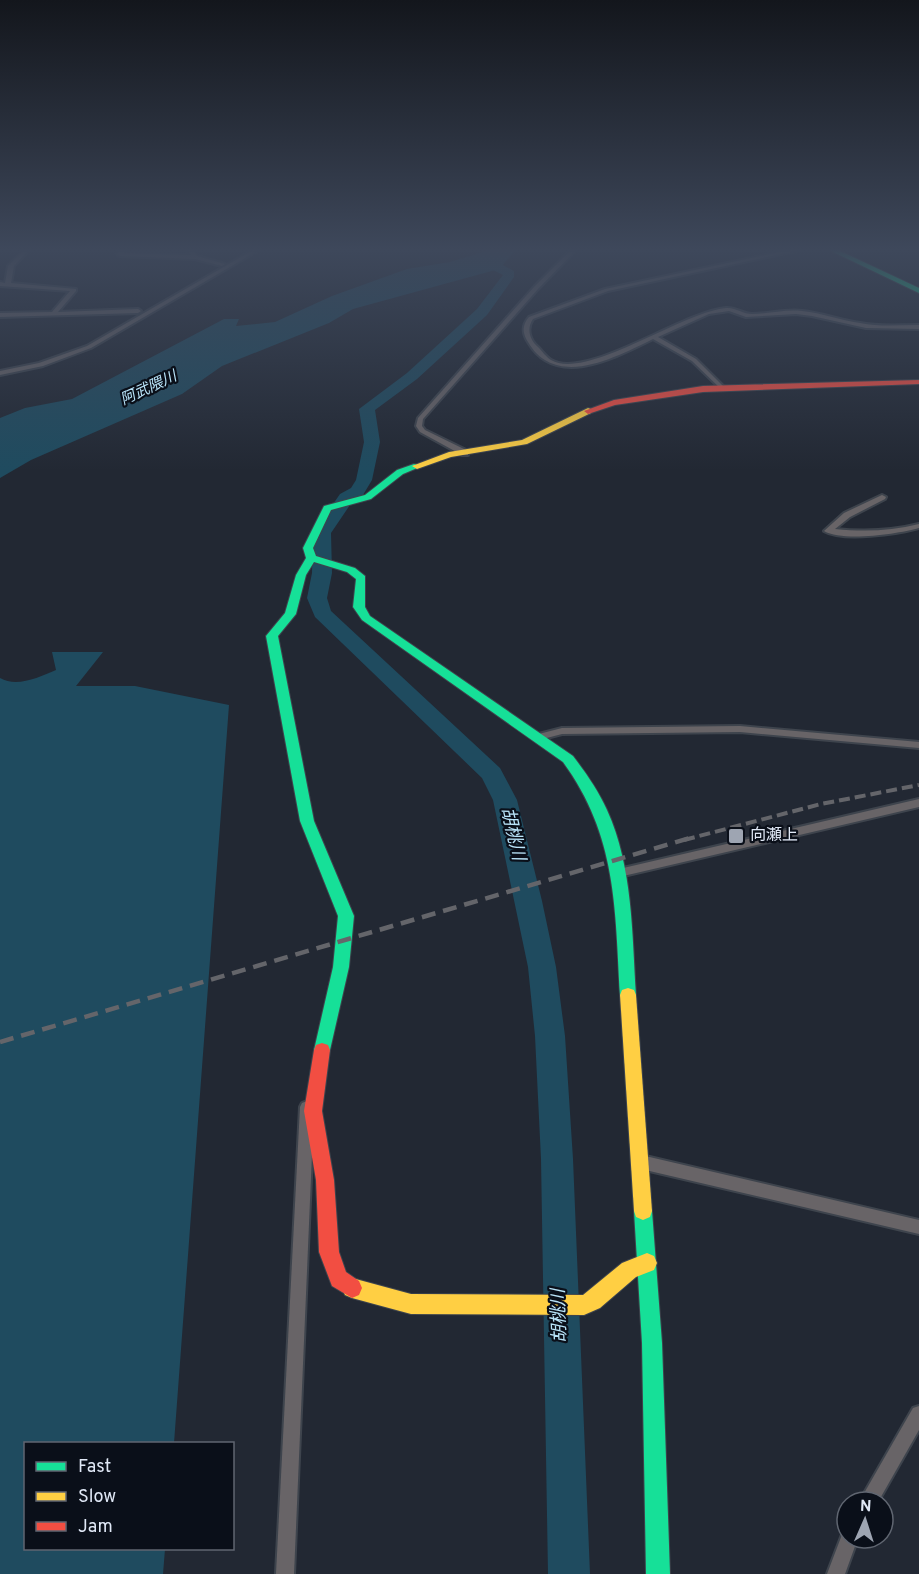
<svg xmlns="http://www.w3.org/2000/svg" width="919" height="1574" font-family="Overpass,'Noto Sans JP',sans-serif">
<style>
.water{fill:#1f4b5f}
.lines{fill:none;stroke-linecap:round;stroke-linejoin:round}
.river{fill:#1f4b5f;fill-rule:evenodd}
.street-casing{stroke:#3e444d;stroke-width:4}
.fast-casing{stroke:#3e444d;stroke-width:2}
.slow-casing{stroke:#3e444d;stroke-width:2}
.jam-casing{stroke:#3e444d;stroke-width:2}
.street{fill:#686467;fill-rule:evenodd}
.fast{fill:#16e098;fill-rule:evenodd}
.slow{fill:#ffcf43;fill-rule:evenodd}
.jam{fill:#f24e42;fill-rule:evenodd}
.rail-far1{stroke:#64656a;stroke-width:4;stroke-dasharray:11 5;stroke-linecap:butt}
.rail{stroke:#64656a;stroke-width:4.5;stroke-dasharray:14 8;stroke-linecap:butt}
.poi-dot{fill:#9ea5b2;stroke:#0a0f19;stroke-width:2}
.labels{text-anchor:middle;dominant-baseline:central;stroke-width:4.5;stroke-linejoin:round;paint-order:stroke}
.far-water-label{font-size:15px;font-style:italic;fill:#b9e4f9;stroke:#0a0f19}
.poi-label{font-size:16px;fill:#e0e8f6;stroke:#0a0f19;text-anchor:start}
.water-label{font-size:18px;font-style:italic;fill:#b9e4f9;stroke:#0a0f19}
</style>
<rect width="100%" height="100%" fill="#222833"/>
<g class="water">
<path d="M 489,250 L 516,250 L 499,269 L 353,309 L 329,323 L 222,366 L 182,394 L 31,460 L 0,478 L 0,418 L 25,408 L 72,399 L 224,319 L 239,319 L 236,326 L 275,322 L 332,296 L 407,269 L 450,262 Z"/>
<path d="M 52,652 L 103,652 L 76,686 L 135,686 L 229,705 L 174,1443 L 26,1444 L 26,1548 L 165,1549 L 163,1574 L 0,1574 L 0,678 C 17,688 39,677 56,670 Z"/>
</g>
<g class="lines">
<path class="river" d="M 488,254 L 496,254 L 497,262 L 514,271 L 514,277 L 487,315 L 417,379 L 375,410 L 380,442 L 372,480 L 363,495 L 352,502 L 331,533 L 332,573 L 327,598 L 331,611 L 500,768 L 517,800 L 542,901 L 556,967 L 565,1036 L 573,1159 L 590,1574 L 548,1574 L 541,1159 L 535,1036 L 528,967 L 493,800 L 482,778 L 315,617 L 307,598 L 312,573 L 313,533 L 340,494 L 351,488 L 356,480 L 364,442 L 359,409 L 407,373 L 477,309 L 503,275 L 487,267 Z"/>
<g class="street-casing">
<g id="street">
<path d="M 24,250 L 29,250 L 14,266 L 11,283 L 76,289 L 76,291 L 58,312 L 138,309 L 141,311 L 138,313 L 0,317 L 0,313 L 52,312 L 70,291 L 0,286 L 0,282 L 5,283 L 8,266 Z"/>
<path d="M 120,250 L 125,250 L 124,253 L 191,255 L 187,250 L 192,250 L 197,256 L 225,264 L 222,266 L 195,259 L 120,256 L 117,254 Z"/>
<path d="M 253,250 L 259,250 L 91,348 L 43,366 L 0,375 L 0,371 L 39,363 L 87,346 Z"/>
<path d="M 571,250 L 576,250 L 538,289 L 423,419 L 422,426 L 425,430 L 468,451 L 468,455 L 462,455 L 420,432 L 416,426 L 418,418 L 534,287 Z"/>
<path d="M 789,250 L 800,250 L 608,291 L 533,319 C 526,329 530,340 538,347 C 542,351 546,357 551,360 C 586,381 682,312 726,308 C 735,307 743,314 752,314 C 769,314 785,309 802,311 C 822,313 840,320 860,323 C 879,327 899,325 919,325 L 919,329 L 866,328 L 812,316 L 796,314 L 746,317 L 729,311 L 709,314 L 658,337 L 696,359 L 725,388 L 722,390 L 692,361 L 653,339 C 616,357 556,390 528,342 C 522,333 522,325 529,317 L 605,289 Z"/>
<path d="M 882,495 L 886,497 L 885,499 L 850,517 L 835,529 C 864,532 891,531 919,524 L 919,528 C 898,534 843,542 824,531 L 844,513 Z"/>
<path d="M 740,726 L 919,742 L 919,748 L 740,732 L 562,734 L 539,740 L 534,737 L 535,735 L 562,728 Z"/>
<path d="M 919,799 L 919,807 L 619,877 L 615,876 L 613,873 L 615,870 L 619,869 Z"/>
<path d="M 307,1101 L 312,1103 L 314,1107 L 294,1574 L 276,1574 L 300,1107 L 302,1103 Z"/>
<path d="M 641,1155 L 919,1220 L 919,1234 L 641,1169 L 636,1167 L 634,1162 L 636,1157 Z"/>
<path d="M 919,1406 L 919,1430 L 878,1502 L 859,1502 L 913,1408 Z"/>
<path d="M 847,1530 L 847,1538 L 858,1538 L 845,1574 L 827,1574 L 843,1532 Z"/>
</g>
</g>
<g class="fast-casing">
<g id="fast">
<path d="M 829,250 L 838,250 L 919,288 L 919,293 Z"/>
<path d="M 414,464 L 422,466 L 403,474 L 371,499 L 331,510 L 313,548 L 316,556 L 355,568 L 365,576 L 365,607 L 370,616 L 573,756 C 586,773 598,790 607,810 C 633,867 632,934 636,995 L 634,1000 L 628,1002 L 622,1000 L 620,995 C 615,908 617,836 563,762 L 362,620 L 353,607 L 356,579 L 347,572 L 314,562 L 306,575 L 296,614 L 278,636 L 314,821 L 354,916 L 349,967 L 330,1050 L 328,1055 L 322,1057 L 316,1055 L 314,1050 L 333,967 L 338,916 L 300,821 L 266,636 L 285,613 L 296,575 L 306,558 L 303,548 L 324,506 L 365,495 L 397,470 Z"/>
<path d="M 643,1202 L 650,1205 L 652,1211 L 662,1343 L 670,1574 L 646,1574 L 642,1343 L 634,1211 L 636,1205 Z"/>
</g>
</g>
<g class="slow-casing">
<g id="slow">
<path d="M 588,408 L 591,409 L 591,413 L 527,444 L 451,457 L 417,469 L 412,466 L 449,452 L 522,440 Z"/>
<path d="M 628,988 L 634,990 L 636,995 L 652,1211 L 650,1217 L 643,1220 L 636,1217 L 634,1211 L 620,995 L 622,990 Z"/>
<path d="M 647,1253 L 654,1256 L 657,1263 L 654,1270 L 636,1277 L 600,1308 L 584,1315 L 411,1314 L 352,1298 L 345,1295 L 342,1288 L 345,1281 L 352,1278 L 411,1294 L 583,1295 L 622,1263 Z"/>
</g>
</g>
<g class="jam-casing">
<g id="jam">
<path d="M 919,380 L 919,384 L 703,392 L 615,405 L 588,414 L 584,411 L 614,400 L 703,386 Z"/>
<path d="M 322,1043 L 328,1045 L 330,1050 L 322,1111 L 334,1180 L 339,1252 L 346,1272 L 359,1281 L 362,1288 L 359,1295 L 352,1298 L 332,1286 L 319,1252 L 316,1180 L 304,1111 L 314,1050 L 316,1045 Z"/>
</g>
</g>
<use href="#street" class="street"/>
<use href="#fast" class="fast"/>
<use href="#slow" class="slow"/>
<use href="#jam" class="jam"/>
<path class="rail-far1" d="M 684,840 L 821,804 L 919,785"/>
<path class="rail" d="M 0,1042 L 690,838"/>
</g>
<linearGradient id="sky" x2="0" y2="1"><stop stop-color="#13161c"/><stop offset="0.53" stop-color="#3e485b"/><stop offset="1" stop-color="#3e485b" stop-opacity="0"/></linearGradient>
<rect width="919" height="471" fill="url(#sky)"/>
<rect class="poi-dot" x="728" y="828" width="16" height="16" rx="3"/>
<g class="labels">
<g class="far-water-label">
<text transform="translate(149 389) rotate(-25)">阿武隈川</text>
</g>
<g class="poi-label">
<text x="750" y="836">向瀬上</text>
</g>
<g class="water-label">
<text transform="translate(512 834) rotate(77)">胡桃川</text>
<text transform="translate(560 1316) rotate(-92)">胡桃川</text>
</g>
</g>
<rect x="24" y="1442" width="210" height="108" fill="#0a0f19" stroke="#606671" stroke-width="1.5"/>
<rect x="36" y="1462" width="30" height="9" fill="#16e098" stroke="#606671" stroke-width="1.5"/>
<text x="78" y="1472" font-size="18" fill="#e0e8f6">Fast</text>
<rect x="36" y="1492" width="30" height="9" fill="#ffcf43" stroke="#606671" stroke-width="1.5"/>
<text x="78" y="1502" font-size="18" fill="#e0e8f6">Slow</text>
<rect x="36" y="1522" width="30" height="9" fill="#f24e42" stroke="#606671" stroke-width="1.5"/>
<text x="78" y="1532" font-size="18" fill="#e0e8f6">Jam</text>
<g transform="translate(865 1520) rotate(3)"><circle r="28" fill="#0a0f19" stroke="#606671" stroke-width="1.5"/>
<path d="M0-4.5L10 22L0 15L-10 22Z" fill="#9ea5b2"/>
<text y="-9" font-size="16" font-weight="bold" text-anchor="middle" fill="#e0e8f6">N</text>
</g>
</svg>
